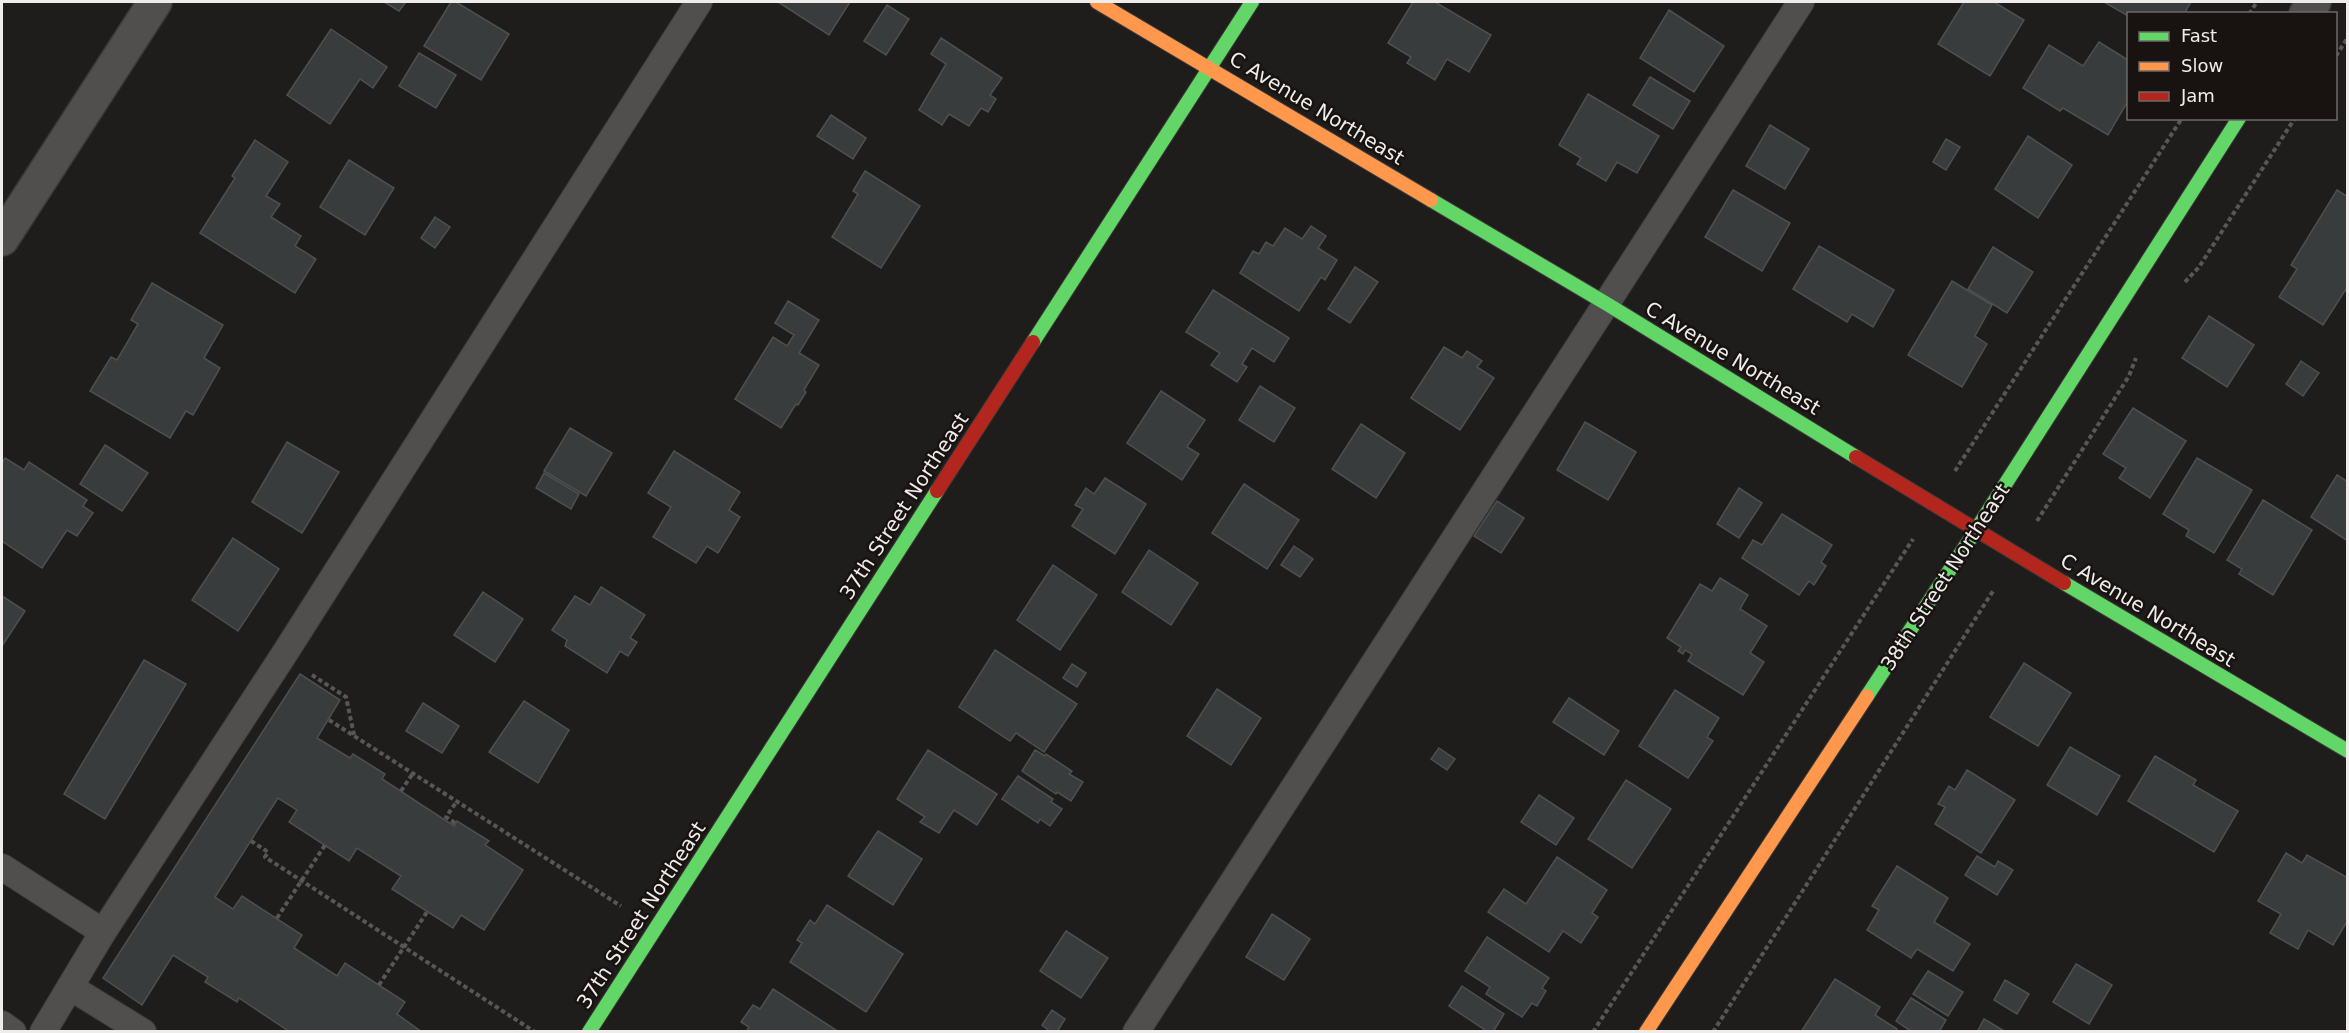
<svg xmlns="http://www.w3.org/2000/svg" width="2349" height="1033" font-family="'DejaVu Sans',sans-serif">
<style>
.building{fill:#383c3d;stroke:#4e4f4f;stroke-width:1.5}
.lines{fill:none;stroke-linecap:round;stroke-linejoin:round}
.lane-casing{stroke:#3b3837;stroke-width:28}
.street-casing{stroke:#3b3837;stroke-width:36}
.fast-casing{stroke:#3b3837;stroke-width:16}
.slow-casing{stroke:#3b3837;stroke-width:16}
.jam-casing{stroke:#3b3837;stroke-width:16}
.path{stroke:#585656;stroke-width:4;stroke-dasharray:4.5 3;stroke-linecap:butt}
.lane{stroke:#514f4e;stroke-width:26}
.street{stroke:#514f4e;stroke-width:33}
.fast{stroke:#63d668;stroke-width:14}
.slow{stroke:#ff974d;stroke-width:14}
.jam{stroke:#b3261e;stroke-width:14}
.labels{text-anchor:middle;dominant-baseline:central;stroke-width:5;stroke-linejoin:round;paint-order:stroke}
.street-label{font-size:20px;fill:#f0eceb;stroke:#181311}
</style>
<rect width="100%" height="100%" fill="#1f1d1b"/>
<g class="building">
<path d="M 384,2 L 406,2 L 399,11 Z"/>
<path d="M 451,2 L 456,2 L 509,34 L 481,80 L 424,46 Z"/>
<path d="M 778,2 L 850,2 L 829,35 Z"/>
<path d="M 1413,2 L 1435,2 L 1491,35 L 1469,72 L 1447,59 L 1435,80 L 1407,63 L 1411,57 L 1388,43 Z"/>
<path d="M 1964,2 L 1994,2 L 2024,20 L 1990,76 L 1938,44 Z"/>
<path d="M 2104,2 L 2191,2 L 2184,14 L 2128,14 L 2128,16 Z"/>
<path d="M 887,5 L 909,19 L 886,55 L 864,41 Z"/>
<path d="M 1669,10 L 1724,46 L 1694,92 L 1640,58 Z"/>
<path d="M 331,29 L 387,67 L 373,88 L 360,79 L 330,124 L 287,95 Z"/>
<path d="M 941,38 L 1002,78 L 990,95 L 996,99 L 988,112 L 981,108 L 969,126 L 949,114 L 942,125 L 919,110 L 946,64 L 931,54 Z"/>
<path d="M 2099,42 L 2128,60 L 2128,101 L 2108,135 L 2063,108 L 2060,111 L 2023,88 L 2049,45 L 2083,66 Z"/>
<path d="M 419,53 L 456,75 L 436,108 L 399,86 Z"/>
<path d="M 1650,77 L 1690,101 L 1673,129 L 1633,105 Z"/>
<path d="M 1588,94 L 1659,136 L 1637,173 L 1617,162 L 1606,181 L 1577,164 L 1581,158 L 1559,145 Z"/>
<path d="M 831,115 L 866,138 L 853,159 L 817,136 Z"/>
<path d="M 1770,125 L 1809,149 L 1785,189 L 1746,166 Z"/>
<path d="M 2028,136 L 2072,165 L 2038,218 L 1995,189 Z"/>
<path d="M 1946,139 L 1960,147 L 1946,170 L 1933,162 Z"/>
<path d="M 255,140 L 288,162 L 266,196 L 280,204 L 271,217 L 301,236 L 295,246 L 316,259 L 295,293 L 200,233 L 235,178 L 232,176 Z"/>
<path d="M 349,160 L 394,188 L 365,235 L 320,207 Z"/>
<path d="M 865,171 L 920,206 L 881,268 L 832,237 L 858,194 L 853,191 Z"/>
<path d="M 1733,190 L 1790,223 L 1762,271 L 1705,237 Z"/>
<path d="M 2337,190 L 2348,197 L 2348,286 L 2323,325 L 2279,297 L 2297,269 L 2291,265 Z"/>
<path d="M 435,217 L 450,227 L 435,248 L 421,238 Z"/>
<path d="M 1311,226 L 1326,236 L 1318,248 L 1337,260 L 1325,280 L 1321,277 L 1299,311 L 1240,273 L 1253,251 L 1259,254 L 1266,242 L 1273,246 L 1285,228 L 1302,239 Z"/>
<path d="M 1819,246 L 1894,290 L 1873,327 L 1852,314 L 1847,322 L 1793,289 Z"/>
<path d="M 1993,247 L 2033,272 L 2007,313 L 1968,289 Z"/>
<path d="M 1355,267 L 1378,282 L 1350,323 L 1328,309 Z"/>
<path d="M 1952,281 L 1992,305 L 1975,336 L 1987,344 L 1962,387 L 1908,355 Z"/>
<path d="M 152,283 L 223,325 L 204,358 L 220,368 L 193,415 L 186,411 L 170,438 L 90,391 L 111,357 L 117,360 L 138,324 L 131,320 Z"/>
<path d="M 1213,290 L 1289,338 L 1274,362 L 1252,348 L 1242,364 L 1247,367 L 1237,382 L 1211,365 L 1220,353 L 1186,332 Z"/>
<path d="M 788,301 L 819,320 L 799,353 L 819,365 L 804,390 L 806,392 L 798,405 L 796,404 L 781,428 L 735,399 L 773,337 L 787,346 L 794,335 L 775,323 Z"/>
<path d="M 2209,316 L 2254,345 L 2227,387 L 2182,358 Z"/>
<path d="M 1444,347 L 1462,358 L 1467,351 L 1482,361 L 1477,367 L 1494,378 L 1460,430 L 1411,398 Z"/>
<path d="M 2301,361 L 2319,373 L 2303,396 L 2286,384 Z"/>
<path d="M 1260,386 L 1295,408 L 1274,442 L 1239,420 Z"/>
<path d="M 1161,391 L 1205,420 L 1187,447 L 1199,454 L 1182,480 L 1127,443 Z"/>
<path d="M 2133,408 L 2186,441 L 2150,498 L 2119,478 L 2126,468 L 2103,454 Z"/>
<path d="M 1585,422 L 1636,452 L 1608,500 L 1557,470 Z"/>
<path d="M 1361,424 L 1405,453 L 1376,498 L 1332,469 Z"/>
<path d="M 570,428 L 612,453 L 586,496 L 544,471 Z"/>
<path d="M 287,442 L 339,472 L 302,533 L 252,502 Z"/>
<path d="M 105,445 L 148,473 L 122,511 L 80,484 Z"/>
<path d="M 674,451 L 740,492 L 729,510 L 740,517 L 718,553 L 707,546 L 696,563 L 653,537 L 671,507 L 648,493 Z"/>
<path d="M 5,458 L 24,470 L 29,462 L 87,500 L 83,506 L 93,513 L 77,536 L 67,530 L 42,568 L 2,541 L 2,463 Z"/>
<path d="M 2197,458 L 2252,490 L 2214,553 L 2186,536 L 2189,530 L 2163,514 Z"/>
<path d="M 544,473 L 579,494 L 571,509 L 536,488 Z"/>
<path d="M 2337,475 L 2348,482 L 2348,541 L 2311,517 Z"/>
<path d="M 1105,478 L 1146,504 L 1115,554 L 1072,526 L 1083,509 L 1075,505 L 1086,488 L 1094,494 Z"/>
<path d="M 1244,484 L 1299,520 L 1267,569 L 1212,533 Z"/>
<path d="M 1739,488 L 1762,503 L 1739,538 L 1717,524 Z"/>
<path d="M 2263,500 L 2312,530 L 2273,595 L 2239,574 L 2242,569 L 2227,560 Z"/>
<path d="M 1497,501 L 1524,518 L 1501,553 L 1474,536 Z"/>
<path d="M 1782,514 L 1832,545 L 1821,562 L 1826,566 L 1814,585 L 1809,581 L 1799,595 L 1742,558 L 1753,540 L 1762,545 Z"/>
<path d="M 233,538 L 279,569 L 238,631 L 192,600 Z"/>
<path d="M 1294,546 L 1313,559 L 1300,577 L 1281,565 Z"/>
<path d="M 1149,550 L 1198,583 L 1171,625 L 1122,592 Z"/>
<path d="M 1053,565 L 1097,595 L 1060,650 L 1017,620 Z"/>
<path d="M 1720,578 L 1748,595 L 1740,609 L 1767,626 L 1750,653 L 1764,662 L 1743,695 L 1688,661 L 1692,654 L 1685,650 L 1683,654 L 1678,651 L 1681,647 L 1667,638 L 1700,584 L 1712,591 Z"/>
<path d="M 601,587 L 645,615 L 630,638 L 637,642 L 628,656 L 620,651 L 607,673 L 565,646 L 567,640 L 552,630 L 575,596 L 590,605 Z"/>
<path d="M 483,592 L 523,619 L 495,662 L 454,635 Z"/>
<path d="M 2,596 L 25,611 L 2,646 Z"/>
<path d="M 995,650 L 1077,704 L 1044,752 L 1016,733 L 1010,741 L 959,707 Z"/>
<path d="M 144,660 L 186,684 L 105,819 L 64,794 Z"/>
<path d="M 2024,663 L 2071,693 L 2038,746 L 1990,717 Z"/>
<path d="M 1072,664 L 1086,673 L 1077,687 L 1063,678 Z"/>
<path d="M 300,674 L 340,700 L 317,738 L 350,758 L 353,754 L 385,774 L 382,779 L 454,826 L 457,821 L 489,841 L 485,845 L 523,870 L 484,930 L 461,915 L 453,928 L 392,889 L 401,876 L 357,848 L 349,861 L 289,822 L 297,810 L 278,798 L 215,897 L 233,909 L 242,896 L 302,935 L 294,948 L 337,976 L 345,963 L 405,1002 L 397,1014 L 419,1030 L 418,1032 L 290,1032 L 239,998 L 237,1002 L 205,982 L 208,977 L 173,955 L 142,1005 L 103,978 Z"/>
<path d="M 1217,689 L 1261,718 L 1231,765 L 1187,736 Z"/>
<path d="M 1675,690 L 1719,718 L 1707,737 L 1713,741 L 1688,778 L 1639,746 Z"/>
<path d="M 1569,698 L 1619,731 L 1604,755 L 1553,722 Z"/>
<path d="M 524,701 L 569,730 L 538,783 L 489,752 Z"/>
<path d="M 423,703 L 459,726 L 442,753 L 406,731 Z"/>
<path d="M 2070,747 L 2120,776 L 2097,815 L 2047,785 Z"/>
<path d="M 1439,748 L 1455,759 L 1447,770 L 1431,759 Z"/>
<path d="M 928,750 L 997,794 L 977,825 L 954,810 L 939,833 L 920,822 L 925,817 L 897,799 Z"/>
<path d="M 1035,750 L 1045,756 L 1046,754 L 1072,771 L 1069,774 L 1083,782 L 1071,801 L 1057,792 L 1056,794 L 1022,771 Z"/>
<path d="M 2155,756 L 2196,780 L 2193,785 L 2238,811 L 2214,852 L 2128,801 Z"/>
<path d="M 1967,770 L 2015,800 L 1981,853 L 1935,824 L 1945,807 L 1938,804 L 1949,786 L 1955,790 Z"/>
<path d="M 1018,776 L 1053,799 L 1051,802 L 1062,809 L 1050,826 L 1040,819 L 1038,823 L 1002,799 Z"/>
<path d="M 1626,780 L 1671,809 L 1632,868 L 1588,839 Z"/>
<path d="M 1539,795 L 1574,818 L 1556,845 L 1521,822 Z"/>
<path d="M 878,831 L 922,859 L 893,905 L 848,876 Z"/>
<path d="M 2286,853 L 2302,863 L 2307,855 L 2348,878 L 2348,920 L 2333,945 L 2308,930 L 2298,949 L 2270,933 L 2281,914 L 2258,901 Z"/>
<path d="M 1977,856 L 1995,867 L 1998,861 L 2013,870 L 1997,895 L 1965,875 Z"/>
<path d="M 1557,857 L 1607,890 L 1592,913 L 1598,917 L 1581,943 L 1563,931 L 1549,952 L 1488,912 L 1504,889 L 1526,904 Z"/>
<path d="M 1897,866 L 1948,898 L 1934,922 L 1970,944 L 1953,971 L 1917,949 L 1911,958 L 1867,930 L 1879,910 L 1872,906 Z"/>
<path d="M 827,905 L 903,954 L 866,1012 L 790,962 L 802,943 L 797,940 L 810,920 L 815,924 Z"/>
<path d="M 1272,914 L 1310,939 L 1284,980 L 1246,957 Z"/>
<path d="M 1066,931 L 1108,958 L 1081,998 L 1040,971 Z"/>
<path d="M 1487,937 L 1549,978 L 1542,988 L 1546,991 L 1537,1006 L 1532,1003 L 1522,1017 L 1486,994 L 1490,987 L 1465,971 Z"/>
<path d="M 2076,964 L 2112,985 L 2089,1024 L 2053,1002 Z"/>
<path d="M 1928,971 L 1963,992 L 1948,1016 L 1913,994 Z"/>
<path d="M 1835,979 L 1880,1007 L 1875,1015 L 1897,1029 L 1895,1032 L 1801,1032 Z"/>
<path d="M 2005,980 L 2029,994 L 2017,1014 L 1994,1000 Z"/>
<path d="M 1462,986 L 1504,1014 L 1493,1032 L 1488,1032 L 1449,1006 Z"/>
<path d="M 773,989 L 839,1032 L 746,1032 L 749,1027 L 741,1022 L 753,1005 L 760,1009 Z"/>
<path d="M 1911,998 L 1946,1020 L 1939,1032 L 1912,1032 L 1896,1021 Z"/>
<path d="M 1052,1010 L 1065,1019 L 1057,1032 L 1051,1032 L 1042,1025 Z"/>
<path d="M 1984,1019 L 2006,1032 L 1977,1032 Z"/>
</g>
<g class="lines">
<g class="lane-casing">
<g id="lane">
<path d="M 2,867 L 103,932 L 70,987 L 143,1032"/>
<path d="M 103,932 L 283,656 L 699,2"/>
<path d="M 2,1024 L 13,1032"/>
<path d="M 43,1032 L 70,987"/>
<path d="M 1136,1032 L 1801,2"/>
</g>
</g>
<g class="street-casing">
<g id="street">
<path d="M 2306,14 L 2314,2"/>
<path d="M 2,239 L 155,2"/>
</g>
</g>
<g class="fast-casing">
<g id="fast">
<path d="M 1431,200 L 1607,304 L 1856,457"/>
<path d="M 1033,342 L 1252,2"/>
<path d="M 2064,583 L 2348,751"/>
<path d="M 1867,696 L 1976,530 L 2239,118"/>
<path d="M 589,1032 L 937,491"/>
</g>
</g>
<g class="slow-casing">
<g id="slow">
<path d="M 1097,2 L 1431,200"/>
<path d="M 1646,1032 L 1867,696"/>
</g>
</g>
<g class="jam-casing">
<g id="jam">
<path d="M 1856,457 L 2064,583"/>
<path d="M 937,491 L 1033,342"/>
</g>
</g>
<g class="path">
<path d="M 2249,14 L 2257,2"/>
<path d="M 2336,56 L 2348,37"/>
<path d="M 2185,282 L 2199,267 L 2295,118"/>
<path d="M 1955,471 L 2182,118"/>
<path d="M 2037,521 L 2129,376 L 2136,358"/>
<path d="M 312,675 L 346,697 L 354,735"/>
<path d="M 329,720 L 621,906"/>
<path d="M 401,791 L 413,773"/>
<path d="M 455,823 L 446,817 L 457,801"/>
<path d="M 251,841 L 268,852 L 265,857 L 535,1032"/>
<path d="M 277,918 L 325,845"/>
<path d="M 379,985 L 427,912"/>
<path d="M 1593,1032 L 1913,539"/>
<path d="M 1713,1032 L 1993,591"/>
</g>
<use href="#lane" class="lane"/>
<use href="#street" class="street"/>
<use href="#fast" class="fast"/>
<use href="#slow" class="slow"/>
<use href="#jam" class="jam"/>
</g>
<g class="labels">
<g class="street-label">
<text transform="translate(1317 108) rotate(31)">C Avenue Northeast</text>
<text transform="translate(1733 358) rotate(31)">C Avenue Northeast</text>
<text transform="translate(904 506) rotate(-57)">37th Street Northeast</text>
<text transform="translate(1945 577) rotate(-57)">38th Street Northeast</text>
<text transform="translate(2148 610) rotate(31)">C Avenue Northeast</text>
<text transform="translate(641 915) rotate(-57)">37th Street Northeast</text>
</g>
</g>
<rect width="2349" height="1033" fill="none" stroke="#f0eceb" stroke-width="6"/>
<rect x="2127" y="12" width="210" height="108" fill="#181311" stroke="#6e6a68" stroke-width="1.5"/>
<rect x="2139" y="32" width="30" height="9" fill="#63d668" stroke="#6e6a68" stroke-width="1.5"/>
<text x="2181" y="42" font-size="18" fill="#f0eceb">Fast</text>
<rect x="2139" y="62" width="30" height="9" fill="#ff974d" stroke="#6e6a68" stroke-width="1.5"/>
<text x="2181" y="72" font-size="18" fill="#f0eceb">Slow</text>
<rect x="2139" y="92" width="30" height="9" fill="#b3261e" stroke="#6e6a68" stroke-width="1.5"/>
<text x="2181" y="102" font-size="18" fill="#f0eceb">Jam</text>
</svg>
